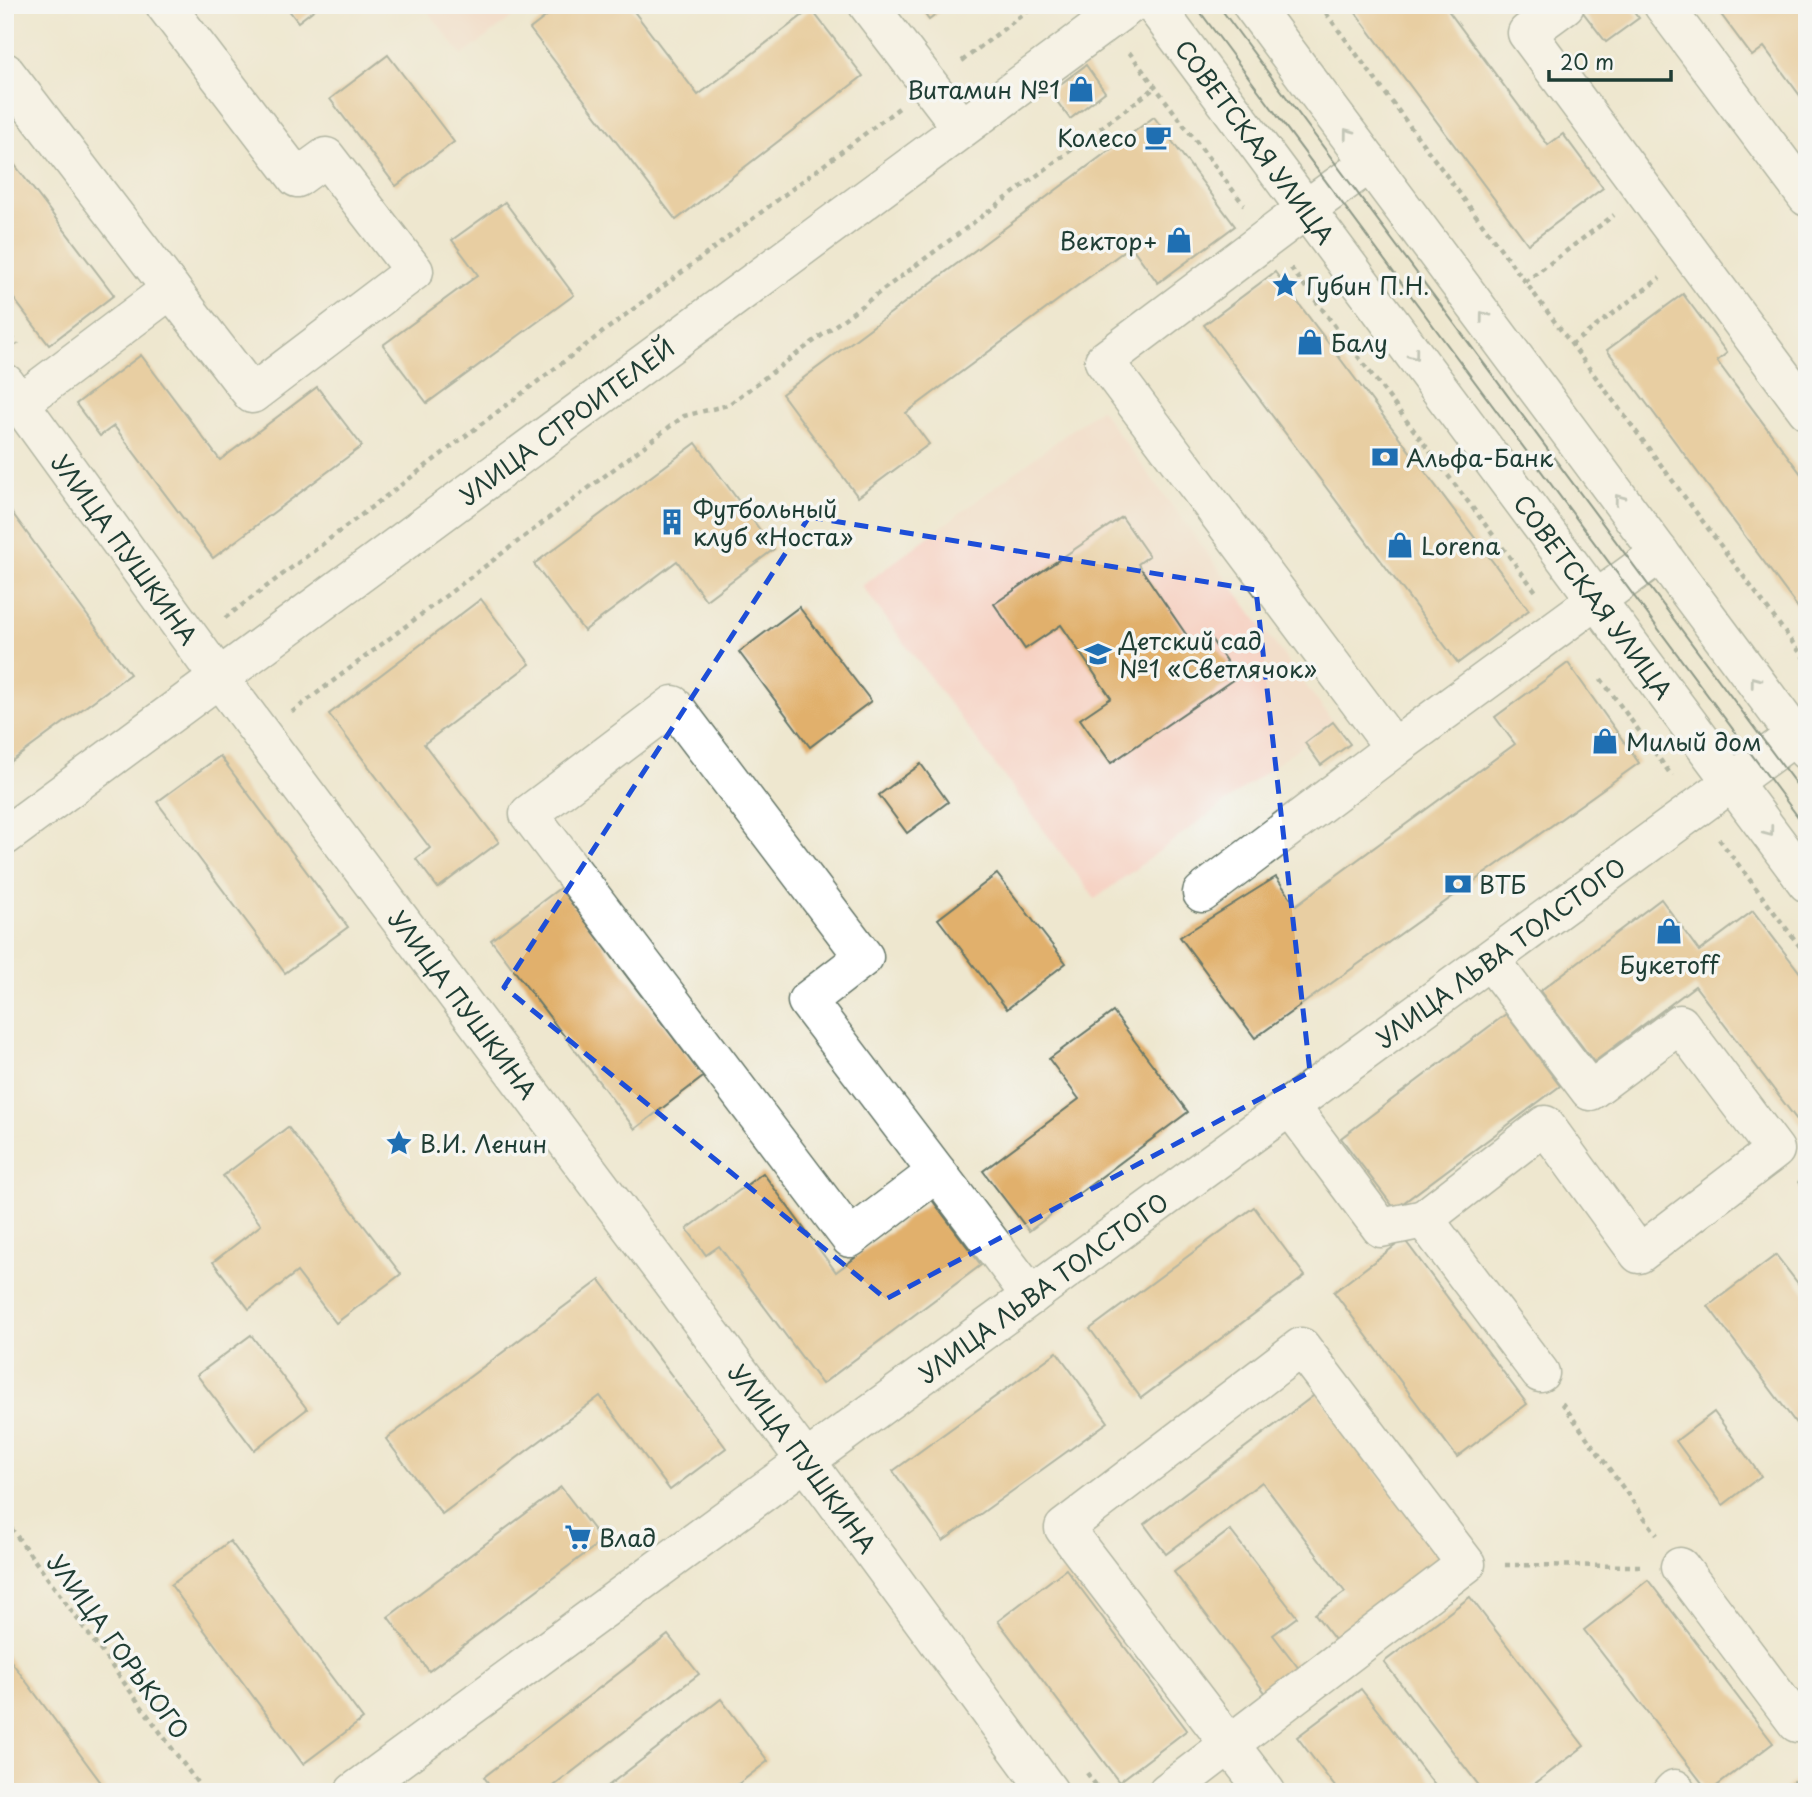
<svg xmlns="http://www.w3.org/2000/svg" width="1812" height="1797" font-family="'Playpen Sans',sans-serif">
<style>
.built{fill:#f6d2c3}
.building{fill:#e1b06c}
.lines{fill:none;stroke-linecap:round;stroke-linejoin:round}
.minor-casing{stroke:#67786a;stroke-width:41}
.major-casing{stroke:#67786a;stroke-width:41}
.path{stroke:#67786a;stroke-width:4.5;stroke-dasharray:5 5;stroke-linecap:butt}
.minor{stroke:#fff;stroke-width:38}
.major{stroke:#fff;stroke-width:38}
.tram{stroke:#1f3d34;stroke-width:2}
.oneway{stroke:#8f9e9a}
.marked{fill:none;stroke:#1d4ed8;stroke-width:5;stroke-dasharray:14 9;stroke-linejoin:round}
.labels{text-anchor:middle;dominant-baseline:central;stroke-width:7;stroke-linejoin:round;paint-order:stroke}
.poi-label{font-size:24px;fill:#1f3d34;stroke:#f6f6f2;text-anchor:start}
.street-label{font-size:24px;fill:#1f3d34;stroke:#f6f6f2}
</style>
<rect width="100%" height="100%" fill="#f6f6f2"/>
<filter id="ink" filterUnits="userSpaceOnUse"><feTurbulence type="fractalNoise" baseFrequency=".0143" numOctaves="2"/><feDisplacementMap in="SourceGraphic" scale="14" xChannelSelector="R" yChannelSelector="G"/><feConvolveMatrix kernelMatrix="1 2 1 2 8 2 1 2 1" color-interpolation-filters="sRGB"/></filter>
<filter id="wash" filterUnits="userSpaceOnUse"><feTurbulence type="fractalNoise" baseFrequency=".00686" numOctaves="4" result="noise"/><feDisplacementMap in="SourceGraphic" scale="28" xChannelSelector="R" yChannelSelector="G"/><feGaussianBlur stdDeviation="1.57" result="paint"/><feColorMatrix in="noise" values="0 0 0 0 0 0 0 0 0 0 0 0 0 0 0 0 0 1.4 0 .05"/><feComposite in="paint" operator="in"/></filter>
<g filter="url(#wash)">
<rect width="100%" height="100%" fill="#eee7cf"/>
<g class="built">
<path d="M 423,5 L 528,5 L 462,56 Z"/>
<path d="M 1100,409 L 1333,722 L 1095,899 L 862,586 Z"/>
</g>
<g id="blocks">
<g class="building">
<path d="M 285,5 L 320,5 L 298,22 Z"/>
<path d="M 561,5 L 629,5 L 698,95 L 811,9 L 863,76 L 676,220 L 530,29 Z"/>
<path d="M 918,5 L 949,5 L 929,20 Z"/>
<path d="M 1350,5 L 1444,5 L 1548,145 L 1563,134 L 1603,188 L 1528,244 Z"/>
<path d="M 1590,5 L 1629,5 L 1639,18 L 1606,42 L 1582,11 Z"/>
<path d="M 1714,5 L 1807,5 L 1807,105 L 1764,47 L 1752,56 Z"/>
<path d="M 388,55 L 454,142 L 396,186 L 330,99 Z"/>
<path d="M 1086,65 L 1105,92 L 1070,119 L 1050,92 Z"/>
<path d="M 1154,117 L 1235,226 L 1158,283 L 1131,246 L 906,413 L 929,444 L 858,497 L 782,394 Z"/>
<path d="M 5,152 L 114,295 L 49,345 L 5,287 Z"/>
<path d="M 505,202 L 574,295 L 427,403 L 383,345 L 478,275 L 452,240 Z"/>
<path d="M 1275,272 L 1529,610 L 1458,663 L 1204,325 Z"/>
<path d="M 1683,294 L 1727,353 L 1717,361 L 1807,482 L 1807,620 L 1607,350 Z"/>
<path d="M 141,355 L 220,460 L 317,387 L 362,446 L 213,558 L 114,426 L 100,436 L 76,404 Z"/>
<path d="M 696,443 L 774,549 L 706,600 L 677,561 L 584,631 L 534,564 Z"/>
<path d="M 5,503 L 130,674 L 5,766 L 5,685 L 7,684 L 5,682 Z"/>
<path d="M 1122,517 L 1149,556 L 1138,564 L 1192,643 L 1207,633 L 1237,677 L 1111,763 L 1080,719 L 1111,698 L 1061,625 L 1025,649 L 994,604 Z"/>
<path d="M 481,599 L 530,664 L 424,744 L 499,842 L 438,888 L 416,859 L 430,848 L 329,714 Z"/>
<path d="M 799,607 L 871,701 L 810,747 L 739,652 Z"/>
<path d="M 1568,663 L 1639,763 L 1255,1038 L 1180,937 L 1276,877 L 1296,905 L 1515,744 L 1495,717 Z"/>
<path d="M 1333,722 L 1350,744 L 1321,765 L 1305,743 Z"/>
<path d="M 220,756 L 348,927 L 285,973 L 157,802 Z"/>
<path d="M 921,764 L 948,802 L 907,833 L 879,795 Z"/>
<path d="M 997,874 L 1066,963 L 1007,1009 L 938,919 Z"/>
<path d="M 560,888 L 703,1077 L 635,1129 L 491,940 Z"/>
<path d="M 1661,899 L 1699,951 L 1753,911 L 1807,982 L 1807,1133 L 1695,986 L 1594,1062 L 1540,991 Z"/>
<path d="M 1113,1012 L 1188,1112 L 1029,1231 L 983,1171 L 1079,1099 L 1049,1059 Z"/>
<path d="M 1506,1014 L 1560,1086 L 1395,1209 L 1341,1138 Z"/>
<path d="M 288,1127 L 401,1274 L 336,1323 L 297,1272 L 249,1309 L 213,1262 L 261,1225 L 223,1176 Z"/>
<path d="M 763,1173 L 836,1272 L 932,1200 L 981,1265 L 822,1384 L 719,1246 L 706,1255 L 687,1229 Z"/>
<path d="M 1254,1207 L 1305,1276 L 1141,1398 L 1090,1329 Z"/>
<path d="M 1404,1239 L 1527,1404 L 1457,1457 L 1334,1292 Z"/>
<path d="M 1776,1255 L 1807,1295 L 1807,1438 L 1708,1306 Z"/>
<path d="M 600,1280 L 726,1448 L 670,1490 L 600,1396 L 442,1514 L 386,1439 Z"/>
<path d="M 251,1335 L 307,1409 L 254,1450 L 197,1375 Z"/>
<path d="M 1057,1352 L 1108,1422 L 943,1541 L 893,1471 Z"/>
<path d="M 1317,1393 L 1444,1560 L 1336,1641 L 1315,1614 L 1345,1592 L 1262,1482 L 1166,1554 L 1144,1524 Z"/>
<path d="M 1714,1412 L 1761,1476 L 1723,1505 L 1676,1441 Z"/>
<path d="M 561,1487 L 602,1541 L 429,1671 L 388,1617 Z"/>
<path d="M 1230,1530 L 1297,1617 L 1273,1635 L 1300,1670 L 1267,1695 L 1174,1572 Z"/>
<path d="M 230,1541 L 363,1719 L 303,1764 L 171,1585 Z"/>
<path d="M 1066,1569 L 1187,1730 L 1119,1782 L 998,1621 Z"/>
<path d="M 1648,1580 L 1773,1743 L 1709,1792 L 1584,1630 Z"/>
<path d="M 1470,1597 L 1584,1746 L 1524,1792 L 1484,1792 L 1384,1662 Z"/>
<path d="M 668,1635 L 699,1674 L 546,1792 L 495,1792 L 484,1777 Z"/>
<path d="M 5,1653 L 108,1792 L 18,1792 L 5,1775 Z"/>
<path d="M 1361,1689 L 1440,1792 L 1339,1792 L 1297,1737 Z"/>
<path d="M 721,1699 L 768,1761 L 728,1792 L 600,1792 Z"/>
<path d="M 1794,1781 L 1802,1792 L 1780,1792 Z"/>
</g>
</g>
</g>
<g filter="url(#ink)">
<use href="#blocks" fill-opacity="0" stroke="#67786a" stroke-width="2"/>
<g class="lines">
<g class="minor-casing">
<g id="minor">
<path d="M 868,5 L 962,128"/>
<path d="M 1565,5 L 1527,33 L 1807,410"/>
<path d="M 1663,5 L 1807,197"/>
<path d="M 5,72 L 171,289"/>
<path id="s1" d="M 5,383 L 219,678 L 806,1461 L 1049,1792"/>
<path d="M 20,403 L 171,289 L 252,394 L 414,271 L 326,157 L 297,178 L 165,5"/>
<path d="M 1394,748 L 1660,553"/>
<path id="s2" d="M 5,836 L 1129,5"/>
<path d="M 1202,893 L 1394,748 L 1104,361 L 1306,209 L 1370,163"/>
<path d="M 1490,960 L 1590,1091 L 1680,1024 L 1775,1150 L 1639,1254 L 1545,1125 L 1424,1219 L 1540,1373"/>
<path d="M 1290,1106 L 1381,1228 L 1424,1219"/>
<path d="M 937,1172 L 850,1238 L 529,814 L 673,705 L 864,957 L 807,1001 L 1031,1296"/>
<path d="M 1680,1567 L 1797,1723 L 1807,1716"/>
<path id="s3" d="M 354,1792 L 1807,727"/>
<path d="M 1167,1792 L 1466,1564 L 1301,1347 L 1064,1528 L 1266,1792"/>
<path d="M 1672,1792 L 1675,1789"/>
</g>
</g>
<g class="major-casing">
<g id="major">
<path id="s4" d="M 1154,5 L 1807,883"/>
<path d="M 1252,5 L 1807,751"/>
</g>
</g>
<g class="path">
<path d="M 1320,5 L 1807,662"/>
<path d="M 1129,52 L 1244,205"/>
<path d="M 962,61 L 1035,5"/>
<path d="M 1291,268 L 1537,593"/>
<path d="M 1525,282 L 1614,215"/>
<path d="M 5,328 L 18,345"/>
<path d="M 1571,345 L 1660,278"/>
<path d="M 225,618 L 899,108"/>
<path d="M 1601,679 L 1672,776"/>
<path d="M 292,712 L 684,416 L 728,405 L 1156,87"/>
<path d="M 1719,839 L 1807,956"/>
<path d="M 1799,1180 L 1807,1191"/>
<path d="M 1562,1403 L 1657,1535"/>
<path d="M 5,1520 L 204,1792"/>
<path d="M 1505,1565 L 1640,1566"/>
<path d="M 1087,1773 L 1101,1792"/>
</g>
<use href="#minor" class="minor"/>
<use href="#major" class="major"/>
<g class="tram">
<path d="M 1195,5 L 1807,829"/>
<path d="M 1218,5 L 1807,799"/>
</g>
</g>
<defs><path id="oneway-chevron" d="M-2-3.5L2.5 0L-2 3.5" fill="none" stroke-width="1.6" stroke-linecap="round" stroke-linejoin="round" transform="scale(1.75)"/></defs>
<g class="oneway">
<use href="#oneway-chevron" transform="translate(1348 133) rotate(-127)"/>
<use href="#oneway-chevron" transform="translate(1484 316) rotate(-127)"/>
<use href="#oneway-chevron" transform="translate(1414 355) rotate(53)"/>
<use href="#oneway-chevron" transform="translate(1619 499) rotate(-127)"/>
<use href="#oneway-chevron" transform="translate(1755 681) rotate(-127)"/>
<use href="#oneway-chevron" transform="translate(1769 832) rotate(53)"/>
</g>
</g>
<path d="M0 0H1812V1797H0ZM 809,517 L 1256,590 L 1310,1072 L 886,1299 L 504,987 Z" fill="#eee7cf" fill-opacity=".55" fill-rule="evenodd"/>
<path class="marked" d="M 809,517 L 1256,590 L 1310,1072 L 886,1299 L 504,987 Z"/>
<defs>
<g id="shop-bare" transform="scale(2.1)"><path d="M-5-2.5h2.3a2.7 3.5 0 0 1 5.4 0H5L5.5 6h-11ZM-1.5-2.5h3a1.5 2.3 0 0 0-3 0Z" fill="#1f6fb2" stroke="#f6f6f2" stroke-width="2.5" paint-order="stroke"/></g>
<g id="cafe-bare" transform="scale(2.1)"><path d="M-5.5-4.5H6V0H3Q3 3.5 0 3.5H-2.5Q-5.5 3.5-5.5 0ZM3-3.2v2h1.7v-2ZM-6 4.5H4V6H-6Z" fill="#1f6fb2" stroke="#f6f6f2" stroke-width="2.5" paint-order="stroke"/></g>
<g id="sight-bare" transform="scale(2.1)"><path d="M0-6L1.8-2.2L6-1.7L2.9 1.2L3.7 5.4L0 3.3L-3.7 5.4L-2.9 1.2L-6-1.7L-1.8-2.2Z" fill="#1f6fb2" stroke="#f6f6f2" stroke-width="2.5" paint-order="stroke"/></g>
<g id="bank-bare" transform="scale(2.1)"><path d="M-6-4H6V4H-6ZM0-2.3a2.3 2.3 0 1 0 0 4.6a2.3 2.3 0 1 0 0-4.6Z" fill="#1f6fb2" stroke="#f6f6f2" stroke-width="2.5" paint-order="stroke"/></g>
<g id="building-bare" transform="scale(2.1)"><path d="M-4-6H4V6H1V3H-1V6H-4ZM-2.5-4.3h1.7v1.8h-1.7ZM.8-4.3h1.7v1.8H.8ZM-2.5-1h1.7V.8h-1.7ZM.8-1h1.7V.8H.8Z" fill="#1f6fb2" stroke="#f6f6f2" stroke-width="2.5" paint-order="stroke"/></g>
<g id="school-bare" transform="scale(2.1)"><path d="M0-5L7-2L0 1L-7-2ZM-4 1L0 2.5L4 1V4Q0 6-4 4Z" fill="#1f6fb2" stroke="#f6f6f2" stroke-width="2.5" paint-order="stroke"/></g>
<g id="supermarket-bare" transform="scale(2.1)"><path d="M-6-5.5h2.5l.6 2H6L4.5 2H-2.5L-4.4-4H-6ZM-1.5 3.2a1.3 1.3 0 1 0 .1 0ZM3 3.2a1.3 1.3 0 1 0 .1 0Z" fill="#1f6fb2" stroke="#f6f6f2" stroke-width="2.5" paint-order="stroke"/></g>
</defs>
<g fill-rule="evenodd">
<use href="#shop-bare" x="1081" y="89"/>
<use href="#cafe-bare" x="1158" y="137"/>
<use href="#shop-bare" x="1179" y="240"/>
<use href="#sight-bare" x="1285" y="285"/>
<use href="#shop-bare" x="1310" y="342"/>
<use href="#bank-bare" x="1385" y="457"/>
<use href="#building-bare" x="672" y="522"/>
<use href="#shop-bare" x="1400" y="545"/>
<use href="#school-bare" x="1098" y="654"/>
<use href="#shop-bare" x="1605" y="741"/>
<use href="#bank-bare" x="1458" y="884"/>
<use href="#shop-bare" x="1669" y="931"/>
<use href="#sight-bare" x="399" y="1143"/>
<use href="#supermarket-bare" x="578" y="1537"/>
</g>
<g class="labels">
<g class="poi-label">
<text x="1060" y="89" text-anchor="end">Витамин №1</text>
<text x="1137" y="137" text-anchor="end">Колесо</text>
<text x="1158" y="240" text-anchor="end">Вектор+</text>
<text x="1306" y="285">Губин П.Н.</text>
<text x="1331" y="342">Балу</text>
<text x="1406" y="457">Альфа-Банк</text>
<text x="693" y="508">Футбольный<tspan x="693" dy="28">клуб «Носта»</tspan></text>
<text x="1421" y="545">Lorena</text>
<text x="1119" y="640">Детский сад<tspan x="1119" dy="28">№1 «Светлячок»</tspan></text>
<text x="1626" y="741">Милый дом</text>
<text x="1479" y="884">ВТБ</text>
<text x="1669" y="964" text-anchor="middle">Букетoff</text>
<text x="420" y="1143">В.И. Ленин</text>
<text x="599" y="1537">Влад</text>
</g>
<g class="street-label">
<text stroke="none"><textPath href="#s4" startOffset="170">СОВЕТСКАЯ УЛИЦА</textPath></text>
<text stroke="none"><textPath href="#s2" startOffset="698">УЛИЦА СТРОИТЕЛЕЙ</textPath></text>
<text stroke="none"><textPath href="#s1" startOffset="205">УЛИЦА ПУШКИНА</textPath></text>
<text stroke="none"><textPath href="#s4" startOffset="737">СОВЕТСКАЯ УЛИЦА</textPath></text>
<text stroke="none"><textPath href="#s3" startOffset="1421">УЛИЦА ЛЬВА ТОЛСТОГО</textPath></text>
<text stroke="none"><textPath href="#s1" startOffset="772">УЛИЦА ПУШКИНА</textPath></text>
<text stroke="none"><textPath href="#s3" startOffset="854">УЛИЦА ЛЬВА ТОЛСТОГО</textPath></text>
<text stroke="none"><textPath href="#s1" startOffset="1339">УЛИЦА ПУШКИНА</textPath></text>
<text transform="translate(119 1646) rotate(54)">УЛИЦА ГОРЬКОГО</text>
</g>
</g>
<rect width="1812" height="1797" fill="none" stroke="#f6f6f2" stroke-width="28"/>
<path d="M1549 70v10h122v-10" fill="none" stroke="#1f3d34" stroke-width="3.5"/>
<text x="1560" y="70" font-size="21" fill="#1f3d34" stroke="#f6f6f2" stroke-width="5" paint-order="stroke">20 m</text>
</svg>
